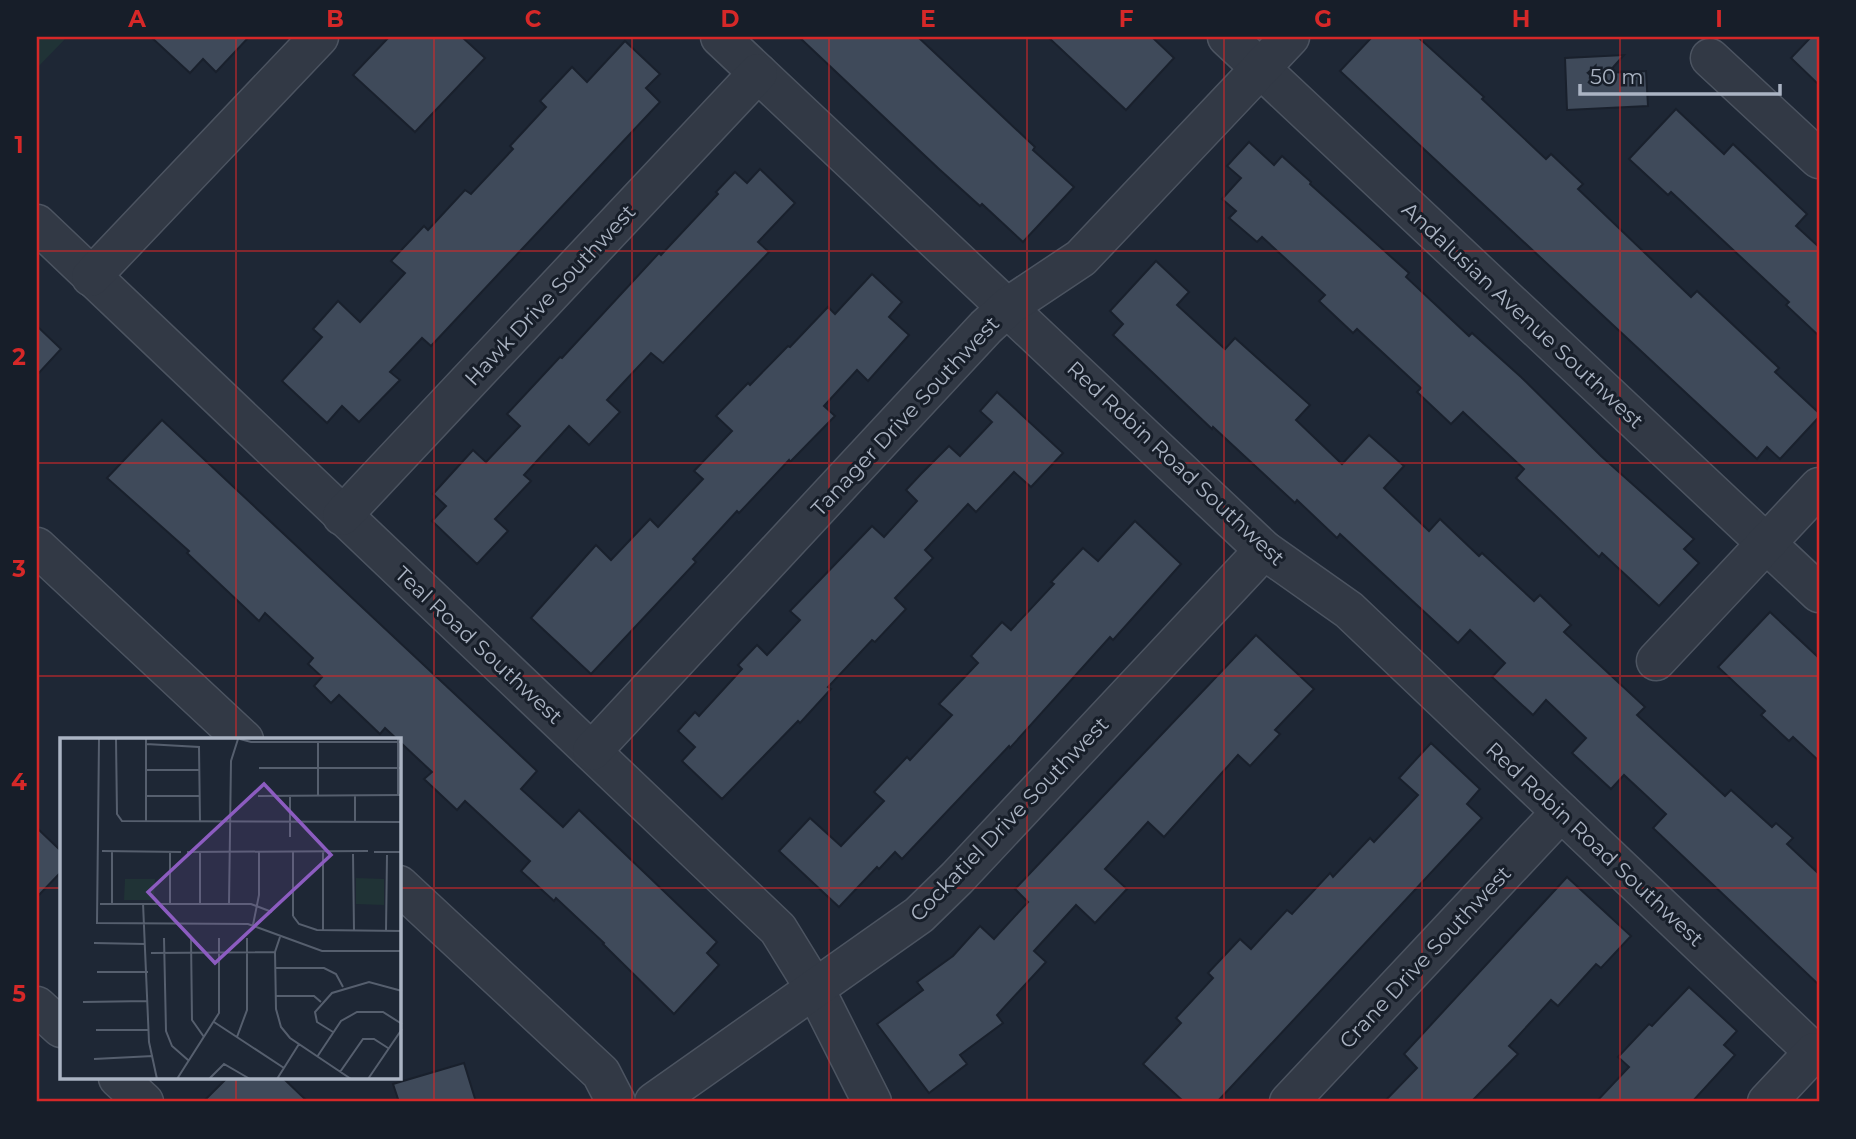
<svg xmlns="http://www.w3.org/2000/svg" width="1856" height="1139" font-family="Montserrat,sans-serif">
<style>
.green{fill:#203336}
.building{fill:#3f4a5a;stroke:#19202c;stroke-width:2}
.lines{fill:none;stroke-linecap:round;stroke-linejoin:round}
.minor-casing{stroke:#4c5461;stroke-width:41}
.minor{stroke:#323945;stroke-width:38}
.grid{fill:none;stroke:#d62828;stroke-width:2;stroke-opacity:0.55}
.labels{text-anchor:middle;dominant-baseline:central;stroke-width:6;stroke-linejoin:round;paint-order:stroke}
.street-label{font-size:21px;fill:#abb4c3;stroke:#171e29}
.inset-road{fill:none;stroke:#565f6e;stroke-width:2}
.view{fill:#8c5cc0;fill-opacity:0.15;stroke:#8c5cc0;stroke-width:3.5}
.inset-edge{fill:none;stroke:#abb4c3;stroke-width:3.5}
.neatline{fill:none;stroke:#d62828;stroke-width:2.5}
.grid-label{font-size:23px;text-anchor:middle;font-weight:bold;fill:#d62828}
</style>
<rect width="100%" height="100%" fill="#1e2735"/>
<path class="green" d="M 37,37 L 67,37 L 37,68 Z"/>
<g class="building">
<path d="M 151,37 L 249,37 L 216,72 L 203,59 L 190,73 Z"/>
<path d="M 389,37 L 462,37 L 485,58 L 415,132 L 353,75 Z"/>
<path d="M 799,37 L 918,37 L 1035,147 L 1033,150 L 1074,187 L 1023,242 L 982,204 L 980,206 L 939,169 Z"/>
<path d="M 1048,37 L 1152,37 L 1174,58 L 1126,110 Z"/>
<path d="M 1372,37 L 1418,37 L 1484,97 L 1482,99 L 1546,159 L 1551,154 L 1583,184 L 1578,189 L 1691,297 L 1697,291 L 1779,368 L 1775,372 L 1819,413 L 1819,417 L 1780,459 L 1767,447 L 1757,459 L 1340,71 Z"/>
<path d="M 1811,37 L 1819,37 L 1819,85 L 1791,58 Z"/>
<path d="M 625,41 L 660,74 L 646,88 L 660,102 L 431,346 L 422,338 L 390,372 L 400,380 L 359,422 L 342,406 L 327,423 L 282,381 L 322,337 L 313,329 L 338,301 L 360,322 L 405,273 L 391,261 L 424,226 L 428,230 L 465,190 L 471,194 L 513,149 L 510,146 L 546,107 L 540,101 L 572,67 L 587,82 Z"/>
<path d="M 1624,55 L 1608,73 L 1646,71 L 1648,106 L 1567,110 L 1565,58 Z"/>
<path d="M 1676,109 L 1724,154 L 1733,144 L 1807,214 L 1796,226 L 1819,247 L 1819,336 L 1786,305 L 1789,302 L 1671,192 L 1668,195 L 1629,159 Z"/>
<path d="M 1249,142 L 1274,165 L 1282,156 L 1311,182 L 1310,184 L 1409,273 L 1406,277 L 1469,336 L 1472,333 L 1521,377 L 1601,456 L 1694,539 L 1684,549 L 1699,563 L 1659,606 L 1602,553 L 1599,557 L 1516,478 L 1524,469 L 1463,412 L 1451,424 L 1417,392 L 1421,388 L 1357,329 L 1353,333 L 1319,301 L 1325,295 L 1262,237 L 1257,242 L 1229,218 L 1236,211 L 1222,199 L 1241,178 L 1227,166 Z"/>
<path d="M 760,169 L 795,203 L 758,242 L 769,252 L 663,363 L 651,353 L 607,400 L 620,412 L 589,445 L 569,426 L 524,475 L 531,481 L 495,519 L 508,531 L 477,564 L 432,521 L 446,506 L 433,494 L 473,450 L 486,462 L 520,426 L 507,414 L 560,357 L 562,358 L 659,253 L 661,255 L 718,194 L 716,192 L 735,172 L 747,183 Z"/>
<path d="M 1156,261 L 1189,292 L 1177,305 L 1225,349 L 1235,338 L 1310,405 L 1296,420 L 1342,464 L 1369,435 L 1404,466 L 1384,488 L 1429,531 L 1440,519 L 1479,556 L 1482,553 L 1534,601 L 1540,595 L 1571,625 L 1564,632 L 1645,707 L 1637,715 L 1725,796 L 1731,790 L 1772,827 L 1776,823 L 1793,838 L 1787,844 L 1819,874 L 1819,985 L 1653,828 L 1666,814 L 1624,775 L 1611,789 L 1572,753 L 1586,738 L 1546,700 L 1533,715 L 1492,677 L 1505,663 L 1470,630 L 1458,643 L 1340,534 L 1337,538 L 1297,500 L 1295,503 L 1213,427 L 1212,429 L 1113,335 L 1123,324 L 1110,311 Z"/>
<path d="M 872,274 L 902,302 L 889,317 L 909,335 L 868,381 L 857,370 L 824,406 L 835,416 L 790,462 L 789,460 L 739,513 L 737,511 L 693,559 L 696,562 L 591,674 L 531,618 L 596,545 L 611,560 L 650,519 L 658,527 L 703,479 L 694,471 L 732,431 L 716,416 L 748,383 L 750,385 L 788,346 L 790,347 L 828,307 L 835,314 Z"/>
<path d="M 37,326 L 61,349 L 37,375 Z"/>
<path d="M 997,392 L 1063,453 L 1031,487 L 1014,472 L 976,512 L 968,504 L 925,550 L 933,558 L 895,598 L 906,609 L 875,642 L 872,640 L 828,687 L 831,689 L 800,723 L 798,721 L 722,799 L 682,761 L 695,747 L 678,731 L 695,712 L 699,716 L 742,669 L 738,665 L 757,645 L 767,655 L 800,620 L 790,611 L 872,526 L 884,537 L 917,501 L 906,490 L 921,474 L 949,446 L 960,456 L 992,422 L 980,411 Z"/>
<path d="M 162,420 L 537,771 L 521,789 L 563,827 L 579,810 L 717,942 L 707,953 L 719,965 L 674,1014 L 603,944 L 604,943 L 556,898 L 554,901 L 521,871 L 530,861 L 465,801 L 457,810 L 424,779 L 432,772 L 385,728 L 380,734 L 339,695 L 331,703 L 314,686 L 322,677 L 308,664 L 313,658 L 265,613 L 259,621 L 187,553 L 189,551 L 107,478 Z"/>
<path d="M 1135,521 L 1181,564 L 1113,640 L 1110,637 L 1010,748 L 1009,746 L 902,859 L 895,852 L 879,869 L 877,867 L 839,907 L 779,851 L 810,818 L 841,846 L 884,801 L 874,792 L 907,757 L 910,760 L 952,715 L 939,704 L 978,663 L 971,656 L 1002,622 L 1011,630 L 1054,584 L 1051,582 L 1083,548 L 1098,561 Z"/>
<path d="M 1770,612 L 1819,658 L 1819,761 L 1793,737 L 1789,741 L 1761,715 L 1765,711 L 1718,667 Z"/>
<path d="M 1256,635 L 1314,689 L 1275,730 L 1280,734 L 1250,766 L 1238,755 L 1164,837 L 1148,822 L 1105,869 L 1127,889 L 1095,923 L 1076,905 L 1034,951 L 1046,962 L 997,1015 L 1003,1023 L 960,1055 L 967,1064 L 929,1093 L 877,1024 L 923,990 L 917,982 L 953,956 L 980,926 L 994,939 L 1028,902 L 1015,889 Z"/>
<path d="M 1431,743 L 1480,789 L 1467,804 L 1482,818 L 1217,1102 L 1184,1102 L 1143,1064 L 1181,1023 L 1176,1018 L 1213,978 L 1208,973 L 1240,939 L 1251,949 L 1287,910 L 1292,914 L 1330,873 L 1333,877 L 1370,838 L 1374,842 L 1418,795 L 1399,778 Z"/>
<path d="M 37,828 L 61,851 L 61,872 L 37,897 Z"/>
<path d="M 1567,877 L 1631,936 L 1601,968 L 1596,964 L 1558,1006 L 1551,1000 L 1509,1046 L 1518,1054 L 1471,1102 L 1384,1102 L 1417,1068 L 1404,1054 Z"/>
<path d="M 1689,987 L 1737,1031 L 1724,1045 L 1735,1055 L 1692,1102 L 1596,1102 L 1629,1067 L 1618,1057 L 1649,1024 L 1652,1026 Z"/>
<path d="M 464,1063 L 476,1102 L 399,1102 L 393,1084 Z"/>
<path d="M 227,1078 L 283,1078 L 308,1102 L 203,1102 Z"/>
</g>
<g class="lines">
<g class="minor-casing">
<g id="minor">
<path d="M 720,37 L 1264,550 L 1349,610 L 1819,1057"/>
<path d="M 1227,37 L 1819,593"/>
<path d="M 1710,58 L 1819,159"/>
<path d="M 37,224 L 778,929 L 815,989 L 872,1102"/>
<path d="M 91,277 L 319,37"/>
<path d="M 342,516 L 758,73"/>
<path d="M 37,547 L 244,740"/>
<path d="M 1656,661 L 1819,487"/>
<path d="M 592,751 L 986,327 L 1009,306 L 1081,258 L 1290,37"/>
<path d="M 399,885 L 601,1073 L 616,1102"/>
<path d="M 37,1006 L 61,1028"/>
<path d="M 118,1078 L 144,1102"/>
<path d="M 654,1102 L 919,915 L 957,878 L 1264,550"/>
<path d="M 1289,1102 L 1561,812"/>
<path d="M 1767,1102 L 1814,1052"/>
</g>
</g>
<use href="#minor" class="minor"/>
</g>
<path class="grid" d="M 236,37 L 236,740M 434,37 L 434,1102M 632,37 L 632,1102M 829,37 L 829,1102M 1027,37 L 1027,1102M 1224,37 L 1224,1102M 1422,37 L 1422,1102M 1620,37 L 1620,1102M 37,251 L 1819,251M 37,463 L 1819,463M 37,676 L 1819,676M 37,888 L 61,888M 399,888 L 1819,888M 236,1078 L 236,1102"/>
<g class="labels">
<g class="street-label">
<text transform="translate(550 295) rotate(-47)">Hawk Drive Southwest</text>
<text transform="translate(1523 315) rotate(43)">Andalusian Avenue Southwest</text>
<text transform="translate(905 416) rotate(-47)">Tanager Drive Southwest</text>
<text transform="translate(1176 463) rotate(43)">Red Robin Road Southwest</text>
<text transform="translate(479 645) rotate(43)">Teal Road Southwest</text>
<text transform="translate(1009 819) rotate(-46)">Cockatiel Drive Southwest</text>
<text transform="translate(1595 844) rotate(43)">Red Robin Road Southwest</text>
<text transform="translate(1425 957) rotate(-47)">Crane Drive Southwest</text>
</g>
</g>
<g transform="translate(60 738)">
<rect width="341" height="341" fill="#1e2735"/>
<path d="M 296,140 L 324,141 L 324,167 L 296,166 ZM 65,141 L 95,141 L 94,162 L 64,162 Z" fill="#203336"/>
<path class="inset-road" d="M 39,1 L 37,185 L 188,186 L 262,213 L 342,213M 56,1 L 57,76 L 62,83 L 342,84M 180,1 L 191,4 L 342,4M 338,1 L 338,57M 258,5 L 258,57M 86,6 L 139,9 L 140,84M 199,30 L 342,30M 86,32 L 140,32M 86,58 L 140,58M 198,58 L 342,57M 295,58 L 295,84M 86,84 L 86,1M 230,99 L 230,58M 42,113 L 121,114M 52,113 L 52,165M 127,114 L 308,113M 233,114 L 233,178M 263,114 L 263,193M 314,114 L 342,114M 293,116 L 294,193M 83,165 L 89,304 L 97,341M 40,166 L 191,166 L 212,174M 110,166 L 110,114M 140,166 L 140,114M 169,166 L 171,23 L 178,1M 233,178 L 239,186 L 257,192 L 342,193M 193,187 L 199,157 L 199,114M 326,193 L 327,117M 220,199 L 215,214 L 216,271 L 221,289 L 230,300 L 291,341M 104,200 L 106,293 L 112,308 L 128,322M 131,200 L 132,282 L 144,299M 34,205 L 85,206M 91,215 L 215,214M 215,230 L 264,230 L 276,236 L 283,249M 37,234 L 88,234M 215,258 L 254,258 L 261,264M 23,264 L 88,263M 154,284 L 224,330M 36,292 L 89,292M 273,294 L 257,284 L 255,274 L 272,255 L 309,244 L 342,253M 177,299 L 187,272 L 187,200M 257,319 L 281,283 L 297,274 L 323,274 L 342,286M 34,321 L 93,318M 280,334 L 303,301 L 314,301 L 328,310M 117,341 L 159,275 L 159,200M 149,341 L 164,326 L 190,341M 217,341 L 239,306M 308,341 L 342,291"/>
<path class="view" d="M 204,46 L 271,117 L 155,225 L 88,154 Z"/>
<rect width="341" height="341" class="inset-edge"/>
</g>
<rect width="1856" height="1139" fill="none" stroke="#171e29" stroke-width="77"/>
<path d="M1580 84v10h200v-10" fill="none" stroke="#abb4c3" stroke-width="3.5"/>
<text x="1590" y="84" font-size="21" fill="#abb4c3" stroke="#171e29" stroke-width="5" paint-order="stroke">50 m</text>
<rect x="38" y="38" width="1780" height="1062" class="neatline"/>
<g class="grid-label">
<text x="137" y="27">A</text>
<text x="335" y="27">B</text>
<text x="533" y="27">C</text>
<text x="730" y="27">D</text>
<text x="928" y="27">E</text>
<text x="1126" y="27">F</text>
<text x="1323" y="27">G</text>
<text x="1521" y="27">H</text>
<text x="1719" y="27">I</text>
<text x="19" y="153">1</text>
<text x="19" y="365">2</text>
<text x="19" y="577">3</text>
<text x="19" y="790">4</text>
<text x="19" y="1002">5</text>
</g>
</svg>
